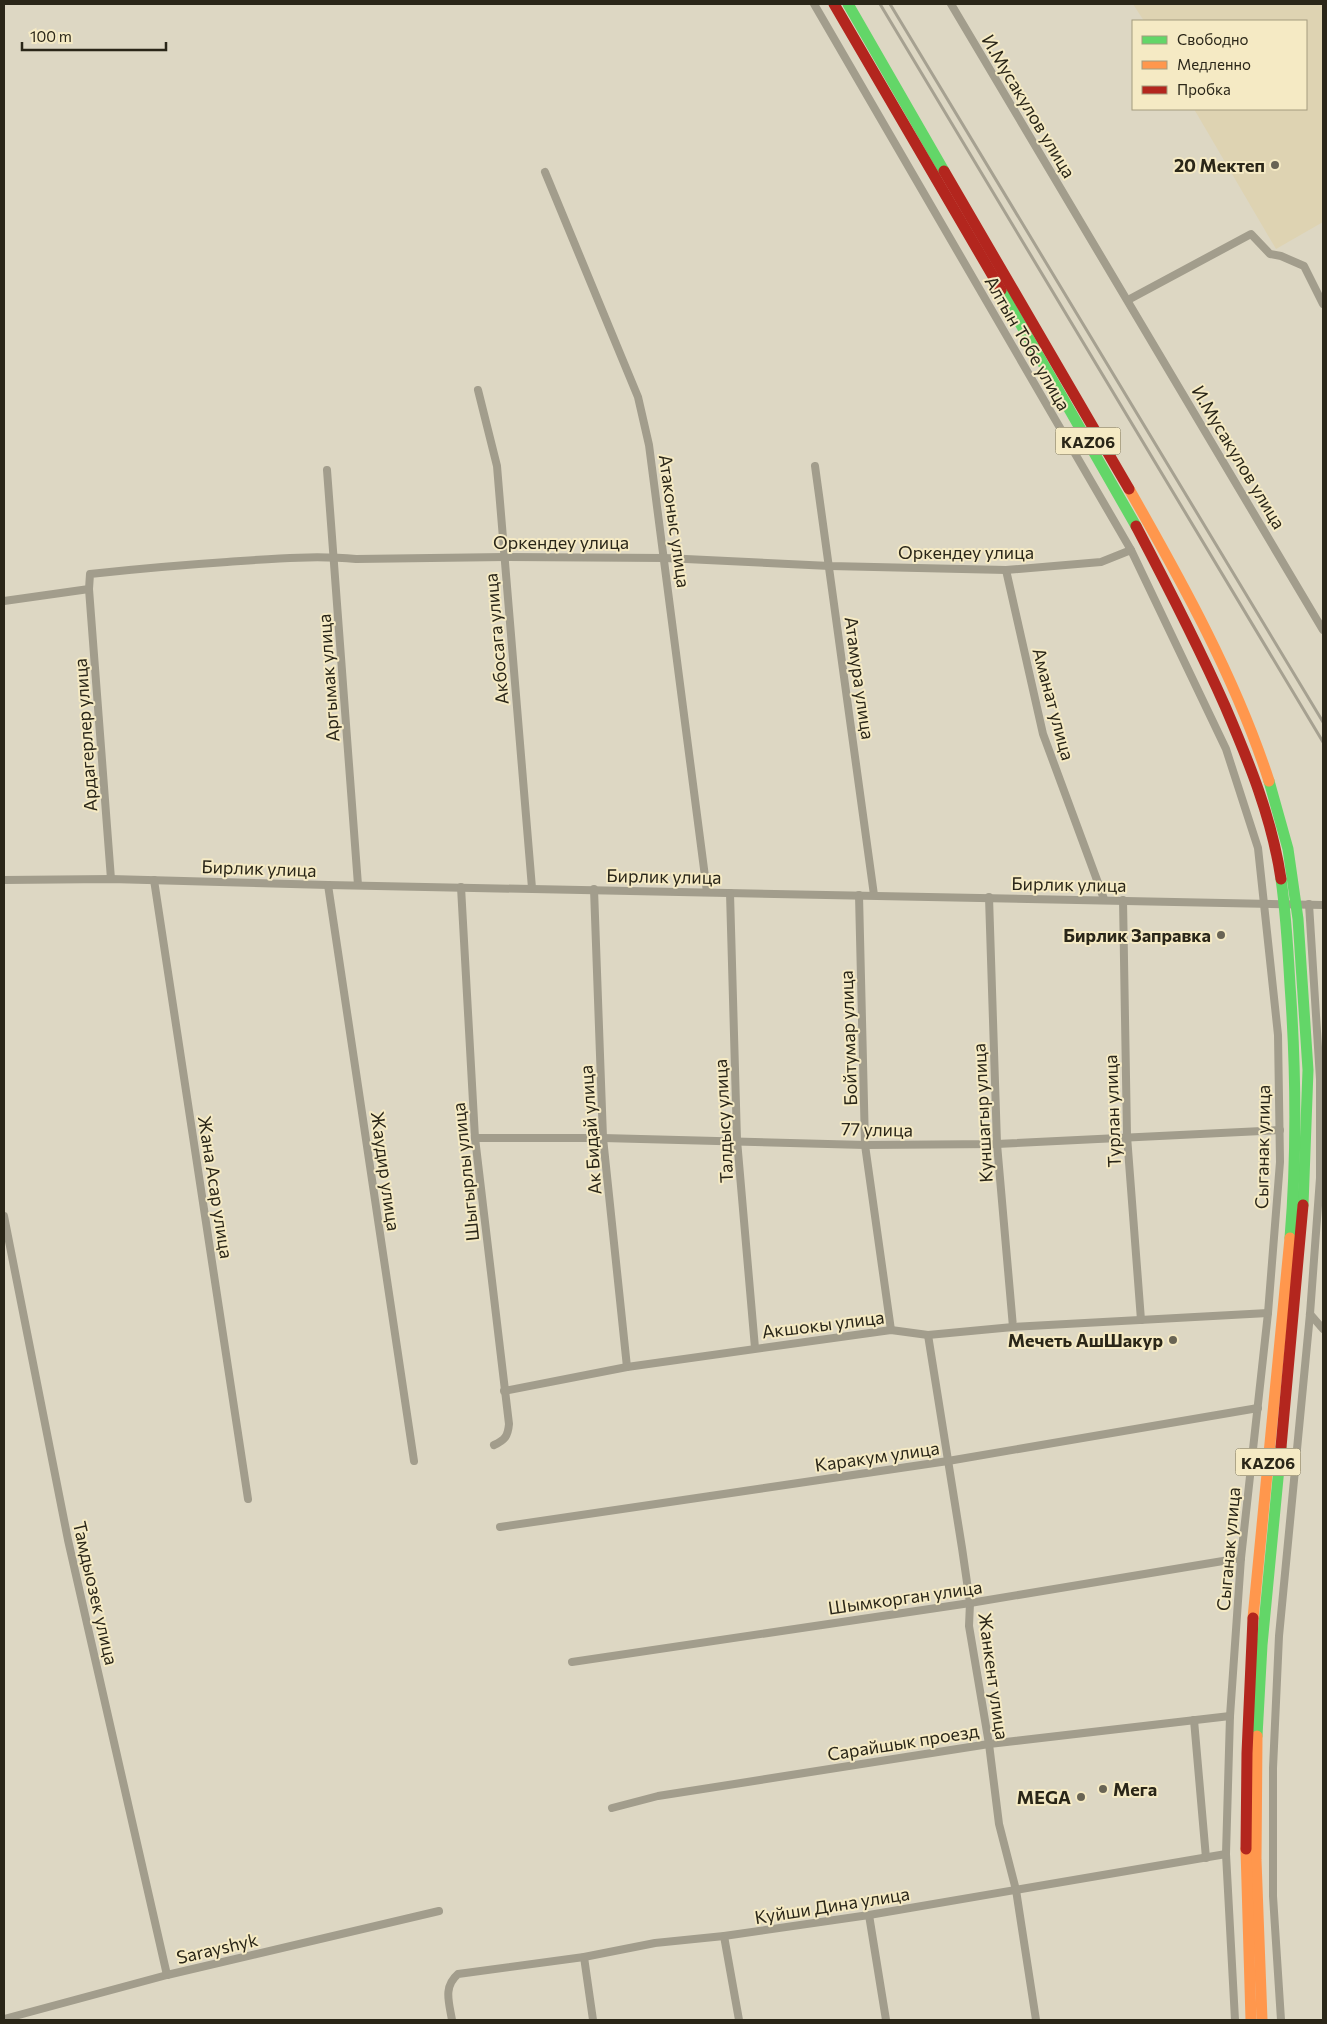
<svg xmlns="http://www.w3.org/2000/svg" width="1327" height="2024" font-family="Commissioner,sans-serif">
<style>
.built{fill:#ded3b2}
.lines{fill:none;stroke-linecap:round;stroke-linejoin:round}
.street{stroke:#a29d8c;stroke-width:8}
.fast{stroke:#63d668;stroke-width:11}
.slow{stroke:#ff974d;stroke-width:11}
.jam{stroke:#b3261e;stroke-width:11}
.rail{stroke:#a6a191;stroke-width:3}
.poi-dot{fill:#696454;stroke:#f5eac4;stroke-width:2}
.labels{text-anchor:middle;dominant-baseline:central;stroke-width:4;stroke-linejoin:round;paint-order:stroke}
.shield{fill:#f5eac4;stroke:#67614c;stroke-width:1}
.shield-label{font-size:16px;font-weight:bold;fill:#2a2618}
.street-label{font-size:18px;fill:#2a2618;stroke:#f5eac4}
.poi-label{font-size:18px;font-weight:bold;fill:#2a2618;stroke:#f5eac4;text-anchor:end}
</style>
<rect width="100%" height="100%" fill="#ddd7c3"/>
<path class="built" d="M 1133,4 L 1323,4 L 1323,222 L 1276,249 L 1194,109 L 1306,109 L 1306,21 L 1144,21 Z"/>
<g class="lines">
<g class="street">
<path d="M 814,4 L 1131,550 L 1226,749 L 1258,848 L 1278,1035 L 1280,1162 L 1268,1313 L 1241,1558 L 1230,1716 L 1226,1854 L 1235,2020"/>
<path d="M 951,4 L 1323,630"/>
<path d="M 545,172 L 638,397 L 649,445 L 707,892"/>
<path d="M 1128,300 L 1251,234 L 1270,254 L 1281,256 L 1304,266 L 1323,304"/>
<path d="M 478,390 L 497,466 L 532,888"/>
<path d="M 815,466 L 874,895"/>
<path d="M 327,470 L 358,885"/>
<path d="M 1006,570 L 1043,734 L 1104,899"/>
<path d="M 89,589 L 111,879"/>
<path d="M 4,601 L 89,589 L 90,574 C 136,569 181,565 227,562 C 270,559 314,555 356,559 L 505,557 L 665,558 L 830,566 L 1006,570 L 1101,562 L 1131,550"/>
<path d="M 4,880 L 111,879 L 328,885 L 1323,905"/>
<path d="M 154,880 L 248,1499"/>
<path d="M 328,885 L 414,1461"/>
<path d="M 461,887 L 475,1138 L 509,1424 C 508,1436 505,1440 494,1445"/>
<path d="M 594,889 L 603,1138 L 627,1367"/>
<path d="M 730,893 L 737,1140 L 755,1348"/>
<path d="M 859,895 L 865,1145 L 891,1330"/>
<path d="M 989,897 L 997,1144 L 1013,1327"/>
<path d="M 1123,900 L 1127,1136 L 1141,1320"/>
<path d="M 475,1138 L 603,1138 L 865,1145 L 997,1144 L 1280,1130"/>
<path d="M 4,1216 L 68,1540 L 167,1975"/>
<path d="M 1310,1314 L 1323,1329"/>
<path d="M 928,1335 L 962,1548 L 970,1603 L 969,1626 L 989,1744 L 999,1824 L 1016,1890 L 1036,2020"/>
<path d="M 504,1391 L 627,1367 L 891,1330 L 928,1335 L 1013,1327 L 1268,1313"/>
<path d="M 500,1527 L 948,1461 L 1258,1408"/>
<path d="M 572,1662 L 970,1603 L 1241,1558"/>
<path d="M 1194,1720 L 1206,1858"/>
<path d="M 612,1808 L 658,1796 L 989,1744 L 1230,1716"/>
<path d="M 869,1915 L 886,2020"/>
<path d="M 724,1936 L 739,2020"/>
<path d="M 584,1957 L 593,2020"/>
<path d="M 4,2019 L 167,1975 L 439,1911"/>
<path d="M 452,2020 C 449,2002 443,1987 458,1974 L 584,1957 L 655,1943 L 724,1936 L 869,1915 L 1226,1854"/>
<path d="M 1281,2020 L 1273,1896 L 1273,1768 L 1279,1636 L 1310,1314 L 1320,1178 L 1320,1079 L 1309,904"/>
</g>
<g class="fast">
<path d="M 848,4 L 944,171"/>
<path d="M 1001,290 L 1136,526"/>
<path d="M 1269,781 L 1288,849 L 1298,919 L 1308,1070 L 1303,1205"/>
<path d="M 1281,879 C 1286,914 1288,949 1290,985 C 1296,1069 1297,1154 1290,1238"/>
<path d="M 1257,1736 L 1262,1645 L 1281,1447"/>
</g>
<g class="slow">
<path d="M 1129,489 C 1182,582 1236,679 1269,781"/>
<path d="M 1253,1618 L 1290,1238"/>
<path d="M 1257,1736 L 1256,1860 L 1262,2020"/>
<path d="M 1246,1849 L 1251,2020"/>
</g>
<g class="jam">
<path d="M 834,4 L 1001,290"/>
<path d="M 944,171 L 1129,489"/>
<path d="M 1136,526 C 1167,585 1198,645 1225,706 C 1249,762 1272,818 1281,879"/>
<path d="M 1281,1447 L 1303,1205"/>
<path d="M 1246,1849 L 1247,1753 L 1253,1618"/>
</g>
<g class="rail">
<path d="M 880,4 L 1323,742"/>
<path d="M 890,4 L 1323,722"/>
</g>
</g>
<g class="poi-dot">
<circle cx="1275" cy="165" r="5"/>
<circle cx="1221" cy="935" r="5"/>
<circle cx="1173" cy="1340" r="5"/>
<circle cx="1103" cy="1789" r="5"/>
<circle cx="1081" cy="1797" r="5"/>
</g>
<g class="labels">
<g class="shield">
<rect x="1055.5" y="427.5" width="65" height="27" rx="4"/>
<rect x="1235.5" y="1448.5" width="65" height="27" rx="4"/>
</g>
<g class="shield-label">
<text x="1088" y="441">KАZ06</text>
<text x="1268" y="1462">KАZ06</text>
</g>
<g class="street-label">
<text transform="translate(1029 106) rotate(59)">И.Мусакулов улица</text>
<text transform="translate(1028 343) rotate(60)">Алтын Тобе улица</text>
<text transform="translate(1239 457) rotate(59)">И.Мусакулов улица</text>
<text transform="translate(675 521) rotate(82)">Атаконыс улица</text>
<text x="561" y="542">Оркендеу улица</text>
<text x="966" y="552">Оркендеу улица</text>
<text transform="translate(496 639) rotate(-95)">Акбосага улица</text>
<text transform="translate(328 678) rotate(-94)">Аргымак улица</text>
<text transform="translate(860 678) rotate(82)">Атамура улица</text>
<text transform="translate(1054 704) rotate(75)">Аманат улица</text>
<text transform="translate(85 735) rotate(-94)">Ардагерлер улица</text>
<text transform="translate(259 868) rotate(2)">Бирлик улица</text>
<text transform="translate(664 876) rotate(1)">Бирлик улица</text>
<text transform="translate(1069 884) rotate(1)">Бирлик улица</text>
<text transform="translate(848 1038) rotate(-92)">Бойтумар улица</text>
<text transform="translate(1112 1111) rotate(-92)">Турлан улица</text>
<text transform="translate(982 1113) rotate(-93)">Куншагыр улица</text>
<text transform="translate(723 1121) rotate(-93)">Талдысу улица</text>
<text transform="translate(877 1129) rotate(1)">77 улица</text>
<text transform="translate(590 1130) rotate(-94)">Ак Бидай улица</text>
<text transform="translate(1262 1147) rotate(-89)">Сыганак улица</text>
<text transform="translate(386 1171) rotate(82)">Жаудир улица</text>
<text transform="translate(465 1172) rotate(-96)">Шыгырлы улица</text>
<text transform="translate(216 1187) rotate(81)">Жана Асар улица</text>
<text transform="translate(823 1324) rotate(-7)">Акшокы улица</text>
<text transform="translate(877 1456) rotate(-8)">Каракум улица</text>
<text transform="translate(1228 1549) rotate(-85)">Сыганак улица</text>
<text transform="translate(96 1593) rotate(77)">Тамдыозек улица</text>
<text transform="translate(905 1597) rotate(-8)">Шымкорган улица</text>
<text transform="translate(994 1676) rotate(82)">Жанкент улица</text>
<text transform="translate(903 1742) rotate(-9)">Сарайшык проезд</text>
<text transform="translate(832 1905) rotate(-9)">Куйши Дина улица</text>
<text transform="translate(217 1948) rotate(-13)">Sarayshyk</text>
</g>
<g class="poi-label">
<text x="1265" y="165">20 Мектеп</text>
<text x="1211" y="935">Бирлик Заправка</text>
<text x="1163" y="1340">Мечеть АшШакур</text>
<text x="1113" y="1789" text-anchor="start">Мега</text>
<text x="1071" y="1797">MEGA</text>
</g>
</g>
<rect width="1327" height="2024" fill="none" stroke="#2a2618" stroke-width="10"/>
<rect x="1132" y="20" width="175" height="90" fill="#f5eac4" stroke="#a49c7f"/>
<rect x="1142" y="36" width="25" height="8" fill="#63d668" stroke="#a49c7f"/>
<text x="1177" y="45" font-size="15" fill="#2a2618">Свободно</text>
<rect x="1142" y="61" width="25" height="8" fill="#ff974d" stroke="#a49c7f"/>
<text x="1177" y="70" font-size="15" fill="#2a2618">Медленно</text>
<rect x="1142" y="86" width="25" height="8" fill="#b3261e" stroke="#a49c7f"/>
<text x="1177" y="95" font-size="15" fill="#2a2618">Пробка</text>
<path d="M22 42v8h144v-8" fill="none" stroke="#2a2618" stroke-width="2.5"/>
<text x="30" y="42" font-size="15" fill="#2a2618" stroke="#f5eac4" stroke-width="4" paint-order="stroke">100 m</text>
</svg>
